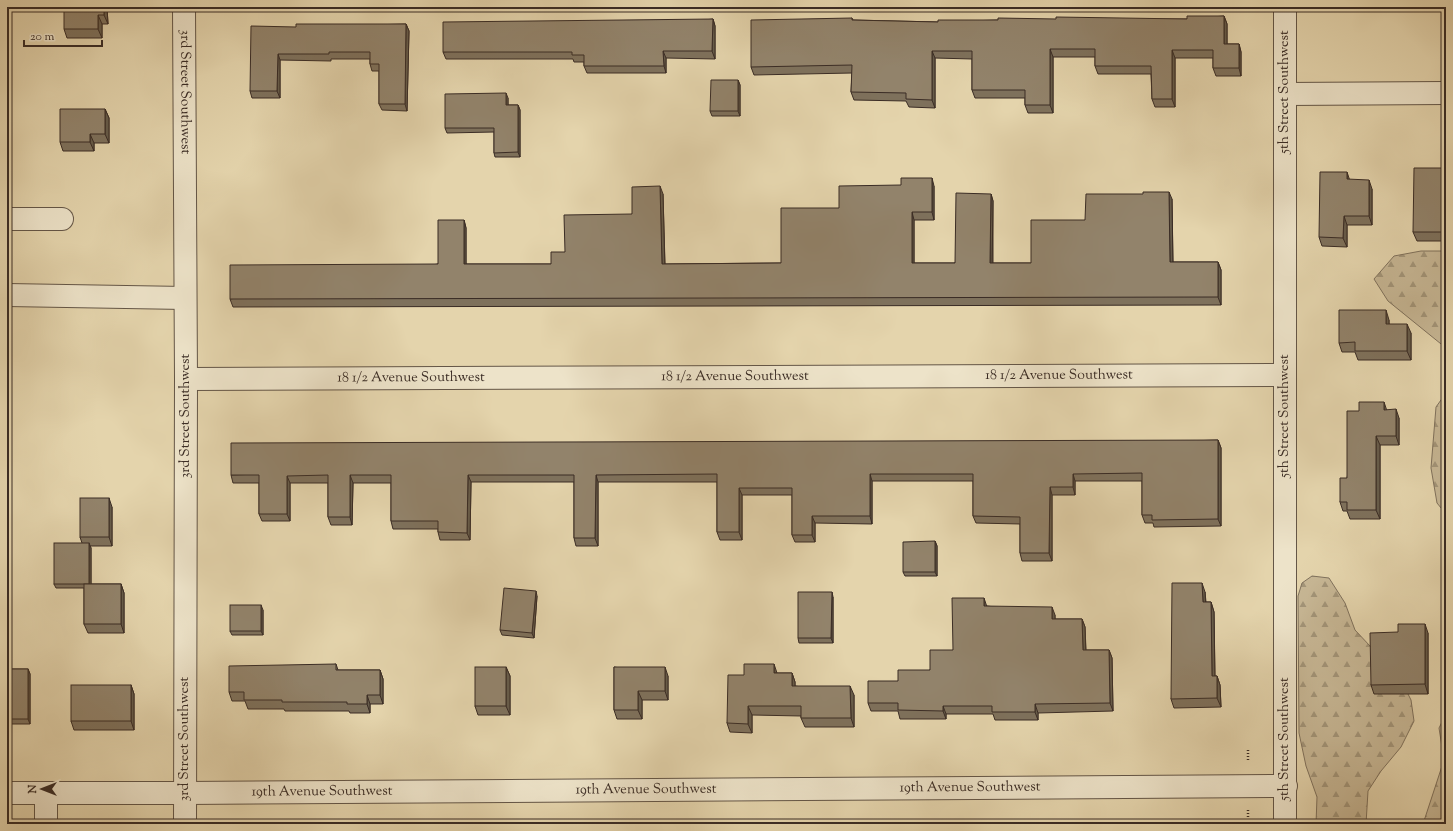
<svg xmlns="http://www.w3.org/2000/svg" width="1453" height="831" font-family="'Sorts Mill Goudy',serif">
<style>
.forest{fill:url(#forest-firs);stroke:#80725d}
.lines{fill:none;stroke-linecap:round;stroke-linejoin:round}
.minor-casing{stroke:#645647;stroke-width:24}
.path{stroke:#3a2c25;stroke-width:2.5;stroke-dasharray:1 2;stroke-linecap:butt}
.minor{stroke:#ede3c9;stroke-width:22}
.wall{fill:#7e715c;stroke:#3a2c25}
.shaded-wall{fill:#665c4b;stroke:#3a2c25}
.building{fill:#92836b;stroke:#3a2c25}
.labels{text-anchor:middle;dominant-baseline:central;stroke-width:3.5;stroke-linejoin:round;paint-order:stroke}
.street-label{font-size:14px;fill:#3a2c25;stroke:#ede3c9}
</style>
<defs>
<pattern id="forest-firs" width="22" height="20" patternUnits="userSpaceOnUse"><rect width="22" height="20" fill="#c7b795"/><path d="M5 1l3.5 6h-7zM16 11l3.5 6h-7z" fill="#a39579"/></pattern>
</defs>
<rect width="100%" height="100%" fill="#e4d4ac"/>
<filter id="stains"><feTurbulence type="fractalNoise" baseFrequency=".005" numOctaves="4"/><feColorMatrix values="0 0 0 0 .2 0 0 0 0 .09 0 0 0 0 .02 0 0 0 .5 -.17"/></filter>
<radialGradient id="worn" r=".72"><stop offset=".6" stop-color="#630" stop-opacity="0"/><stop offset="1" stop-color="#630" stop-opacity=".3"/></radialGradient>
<g class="forest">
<path d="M 1421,251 L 1446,251 L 1446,348 L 1388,301 L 1374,279 L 1394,256 Z"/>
<path d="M 1446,393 L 1446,514 L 1437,503 L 1431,468 L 1436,407 Z"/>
<path d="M 1312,576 L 1329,578 L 1345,603 L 1355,630 L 1400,678 L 1411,700 L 1414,721 L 1401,747 L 1381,771 L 1368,791 L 1366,824 L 1316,824 L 1317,797 L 1306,766 L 1299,733 L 1298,596 L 1302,583 Z"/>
<path d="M 1446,714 L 1446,824 L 1423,824 L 1444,760 L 1439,728 Z"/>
</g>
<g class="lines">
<g class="minor-casing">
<g id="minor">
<path id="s1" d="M 184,7 L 186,379 L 185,824"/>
<path d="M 1285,7 L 1285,824"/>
<path d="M 1285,94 L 1446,93"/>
<path d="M 7,219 L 62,219"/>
<path d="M 7,295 L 185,298"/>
<path id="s2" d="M 186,379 L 1285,375"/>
<path id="s3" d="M 7,793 L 185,793 L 1286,786"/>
<path d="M 46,793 L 46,824"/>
</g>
</g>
<g class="path">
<path d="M 1248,750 L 1248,761"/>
<path d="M 750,823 L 1248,823 L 1248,810"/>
</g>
<use href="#minor" class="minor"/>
</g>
<g class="wall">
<path d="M 107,7 L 108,24 L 102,24 L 102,38 L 67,38 L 64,29 Z"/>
<path d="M 1224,16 L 1227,24 L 1227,44 L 1239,44 L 1241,52 L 1241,76 L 1216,76 L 1213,68 L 1213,58 L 1175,58 L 1175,107 L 1155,107 L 1152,99 L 1151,74 L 1098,74 L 1095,66 L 1095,57 L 1053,57 L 1053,113 L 1028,113 L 1025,105 L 1025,98 L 975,98 L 972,90 L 972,59 L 935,58 L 935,108 L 909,107 L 906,101 L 854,100 L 851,92 L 852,73 L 754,75 L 751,67 L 852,18 L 853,20 L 938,22 L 998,20 L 1187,19 Z"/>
<path d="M 713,19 L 715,26 L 715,59 L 666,58 L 666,73 L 587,73 L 584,66 L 584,62 L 574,62 L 573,59 L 446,59 L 443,52 Z"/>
<path d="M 406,24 L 409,31 L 407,111 L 382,110 L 379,104 L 379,71 L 372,71 L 370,64 L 370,59 L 331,59 L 331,61 L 280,60 L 280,98 L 252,98 L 250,91 L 296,27 Z"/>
<path d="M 738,80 L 740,85 L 740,116 L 712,116 L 710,111 Z"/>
<path d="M 508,98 L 508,105 L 518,105 L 520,110 L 520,157 L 495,157 L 494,153 L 494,132 L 447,133 L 445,128 Z"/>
<path d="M 105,109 L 109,118 L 109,143 L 94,143 L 94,151 L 63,151 L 60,142 Z"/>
<path d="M 1446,168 L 1446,241 L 1417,241 L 1413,232 Z"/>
<path d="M 934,186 L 934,220 L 914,220 L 914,263 L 955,263 L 991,194 L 993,201 L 993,263 L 1031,263 L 1085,220 L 1172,199 L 1173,262 L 1218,262 L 1221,270 L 1221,305 L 233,307 L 230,299 L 438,264 L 464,220 L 466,228 L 466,264 L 551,264 L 565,252 L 632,214 L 663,194 L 665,264 L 781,263 L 839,208 Z"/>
<path d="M 1372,189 L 1372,225 L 1347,225 L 1347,247 L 1322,246 L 1319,237 Z"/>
<path d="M 1389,320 L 1389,324 L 1411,333 L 1411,360 L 1358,360 L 1355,352 L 1342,352 L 1339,343 Z"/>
<path d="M 1387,410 L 1399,418 L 1399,445 L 1380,445 L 1380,519 L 1350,519 L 1347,511 L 1343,511 L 1340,502 L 1347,478 L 1359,411 Z"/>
<path d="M 1218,440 L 1221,448 L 1221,526 L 1154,527 L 1153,523 L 1145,523 L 1142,515 L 1142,481 L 1075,481 L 1075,495 L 1052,495 L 1052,561 L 1022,561 L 1020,553 L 1020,524 L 976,523 L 973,516 L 973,481 L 872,481 L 872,524 L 815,523 L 815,542 L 795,542 L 792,535 L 792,495 L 742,495 L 742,540 L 720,540 L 717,532 L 717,482 L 598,482 L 598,546 L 576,546 L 574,538 L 574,482 L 471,482 L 470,540 L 440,540 L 438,532 L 438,529 L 393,529 L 391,521 L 391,483 L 353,483 L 352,525 L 331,525 L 328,517 L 328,483 L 290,483 L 290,521 L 262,521 L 259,514 L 259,483 L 233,483 L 231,475 Z"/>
<path d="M 112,507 L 112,546 L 90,546 L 91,548 L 91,584 L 121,584 L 124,593 L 124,633 L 88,633 L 84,624 L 84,588 L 56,588 L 54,584 L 82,543 L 80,537 Z"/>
<path d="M 935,541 L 937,546 L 937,576 L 905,576 L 903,572 Z"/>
<path d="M 1205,592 L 1206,602 L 1211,602 L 1214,612 L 1215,676 L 1217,676 L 1220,685 L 1221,707 L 1174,708 L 1171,699 Z"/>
<path d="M 537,596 L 534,638 L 502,635 L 500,630 Z"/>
<path d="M 833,597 L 833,643 L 799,643 L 798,638 Z"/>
<path d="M 987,606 L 1055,615 L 1055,619 L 1082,619 L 1085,627 L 1086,650 L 1109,650 L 1112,658 L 1113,711 L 1038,713 L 1038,720 L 995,720 L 993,714 L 946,714 L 946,719 L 900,719 L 898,711 L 871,711 L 868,703 L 898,681 L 930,670 L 953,650 Z"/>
<path d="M 263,610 L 263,635 L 232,635 L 230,631 Z"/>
<path d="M 1398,632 L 1428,633 L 1428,694 L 1374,694 L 1371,685 Z"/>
<path d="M 336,664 L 338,670 L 380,670 L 383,679 L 383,704 L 370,704 L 370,713 L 350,713 L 349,711 L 285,711 L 284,709 L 248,709 L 245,701 L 232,701 L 229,692 Z"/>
<path d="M 506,667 L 510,676 L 510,715 L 478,715 L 475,706 Z"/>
<path d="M 614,667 L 668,676 L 668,700 L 642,700 L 642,719 L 617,719 L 614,710 Z"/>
<path d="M 7,669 L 28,669 L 30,674 L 30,724 L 7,724 Z"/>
<path d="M 777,673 L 792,673 L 795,682 L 795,686 L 854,695 L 854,727 L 805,727 L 801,718 L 801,716 L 752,715 L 752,733 L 730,732 L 727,723 L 744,675 Z"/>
<path d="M 131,685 L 134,694 L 134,730 L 74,730 L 71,721 Z"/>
</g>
<g class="shaded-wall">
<path d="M 104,7 L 107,7 L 108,24 L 104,15 Z"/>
<path d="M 98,15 L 102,24 L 102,38 L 98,29 Z"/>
<path d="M 1224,16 L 1227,24 L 1227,52 L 1224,44 Z"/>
<path d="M 713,19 L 715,26 L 715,59 L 712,51 Z"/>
<path d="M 406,24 L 409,31 L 407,111 L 405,104 Z"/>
<path d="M 1239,44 L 1241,52 L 1241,76 L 1239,68 Z"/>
<path d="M 1050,49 L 1053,57 L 1053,113 L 1050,105 Z"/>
<path d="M 1172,50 L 1175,58 L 1175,107 L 1172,99 Z"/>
<path d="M 663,51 L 666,58 L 666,73 L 664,66 Z"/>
<path d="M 932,51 L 935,58 L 935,108 L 932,100 Z"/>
<path d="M 278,54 L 280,60 L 280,98 L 277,91 Z"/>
<path d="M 738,80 L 740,85 L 740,116 L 738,111 Z"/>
<path d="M 506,93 L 508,98 L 508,110 L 506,105 Z"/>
<path d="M 518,105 L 520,110 L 520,157 L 518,152 Z"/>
<path d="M 105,109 L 109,118 L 109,143 L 105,134 Z"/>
<path d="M 90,134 L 94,143 L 94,151 L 90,142 Z"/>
<path d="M 1347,172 L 1350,181 L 1347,179 Z"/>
<path d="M 932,178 L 934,186 L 934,220 L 932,212 Z"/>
<path d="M 1369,180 L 1372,189 L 1372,225 L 1369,216 Z"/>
<path d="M 660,186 L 663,194 L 665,271 L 662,264 Z"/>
<path d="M 1169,192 L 1172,199 L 1173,270 L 1170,262 Z"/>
<path d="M 991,194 L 993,201 L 992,270 L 990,263 Z"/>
<path d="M 912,212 L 914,220 L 914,271 L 912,263 Z"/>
<path d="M 1344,216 L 1347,225 L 1347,247 L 1343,238 Z"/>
<path d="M 464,220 L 466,228 L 466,272 L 464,264 Z"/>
<path d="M 1218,262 L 1221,270 L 1221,305 L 1218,297 Z"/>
<path d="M 1386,310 L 1389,320 L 1389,333 L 1386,324 Z"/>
<path d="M 1407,324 L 1411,333 L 1411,360 L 1407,351 Z"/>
<path d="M 1384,402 L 1387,411 L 1384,410 Z"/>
<path d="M 1396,409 L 1399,418 L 1399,445 L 1396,436 Z"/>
<path d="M 1376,436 L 1380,445 L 1380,519 L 1376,510 Z"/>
<path d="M 1218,440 L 1221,448 L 1221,526 L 1218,519 Z"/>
<path d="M 870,474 L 872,481 L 872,524 L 870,516 Z"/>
<path d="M 1073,474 L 1075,481 L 1075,495 L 1073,487 Z"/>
<path d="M 350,475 L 353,483 L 352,525 L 350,517 Z"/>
<path d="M 468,475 L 471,482 L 470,540 L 467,533 Z"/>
<path d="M 596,475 L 598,482 L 598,546 L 595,538 Z"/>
<path d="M 287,476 L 290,483 L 290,521 L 287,514 Z"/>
<path d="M 1050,487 L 1052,495 L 1052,561 L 1049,553 Z"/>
<path d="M 739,488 L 742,495 L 742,540 L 739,532 Z"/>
<path d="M 109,498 L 112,507 L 112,546 L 109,537 Z"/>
<path d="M 812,516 L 815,523 L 815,542 L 812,535 Z"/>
<path d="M 935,541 L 937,546 L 937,576 L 935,572 Z"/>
<path d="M 89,543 L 91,548 L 91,588 L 89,584 Z"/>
<path d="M 1202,583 L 1205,592 L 1206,612 L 1203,602 Z"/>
<path d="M 121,584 L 124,593 L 124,633 L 121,624 Z"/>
<path d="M 536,591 L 537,596 L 534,638 L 532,633 Z"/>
<path d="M 832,592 L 833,597 L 833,643 L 831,638 Z"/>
<path d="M 984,598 L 987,607 L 984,606 Z"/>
<path d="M 1211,602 L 1214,612 L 1215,685 L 1212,676 Z"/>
<path d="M 261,605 L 263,610 L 263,635 L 261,631 Z"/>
<path d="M 1052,607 L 1055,615 L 1055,628 L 1052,619 Z"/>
<path d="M 1082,619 L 1085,627 L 1086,658 L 1083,650 Z"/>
<path d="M 1425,624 L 1428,633 L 1428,694 L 1425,684 Z"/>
<path d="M 1109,650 L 1112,658 L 1113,711 L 1110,703 Z"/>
<path d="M 774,664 L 777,673 L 774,673 Z"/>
<path d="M 506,667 L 510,676 L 510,715 L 506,706 Z"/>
<path d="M 665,667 L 668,676 L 668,700 L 665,691 Z"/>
<path d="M 28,669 L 30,674 L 30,724 L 28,719 Z"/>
<path d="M 380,670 L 383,679 L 383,704 L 380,695 Z"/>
<path d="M 792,673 L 795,682 L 795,695 L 792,686 Z"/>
<path d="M 1217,676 L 1220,685 L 1221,707 L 1217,698 Z"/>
<path d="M 131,685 L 134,694 L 134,730 L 131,721 Z"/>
<path d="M 850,686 L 854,695 L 854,727 L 851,718 Z"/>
<path d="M 638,691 L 642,700 L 642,719 L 638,710 Z"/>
<path d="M 367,695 L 370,704 L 370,713 L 367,704 Z"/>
<path d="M 1035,704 L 1038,713 L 1038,720 L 1035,712 Z"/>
<path d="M 748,706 L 752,715 L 752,733 L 748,724 Z"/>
<path d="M 943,706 L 946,714 L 946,719 L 943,711 Z"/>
</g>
<g class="building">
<path d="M 64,7 L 104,7 L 104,15 L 98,15 L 98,29 L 64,29 Z"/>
<path d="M 1187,16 L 1224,16 L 1224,44 L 1239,44 L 1239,68 L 1213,68 L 1213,50 L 1172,50 L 1172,99 L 1152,99 L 1151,66 L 1095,66 L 1095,49 L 1050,49 L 1050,105 L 1025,105 L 1025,90 L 972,90 L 972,51 L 932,51 L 932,100 L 906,99 L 906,93 L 851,92 L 852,65 L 751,67 L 751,20 L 852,18 L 852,20 L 938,22 L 938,20 L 998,20 L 998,18 L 1056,19 L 1056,17 L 1187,19 Z"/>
<path d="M 713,19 L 712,51 L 663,51 L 664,66 L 584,66 L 584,55 L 572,55 L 572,52 L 443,52 L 443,22 Z"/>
<path d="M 296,24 L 406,24 L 405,104 L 379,104 L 379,64 L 370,64 L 370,52 L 329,52 L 329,54 L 278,54 L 277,91 L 250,91 L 251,26 L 296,27 Z"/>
<path d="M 711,80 L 738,80 L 738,111 L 710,111 Z"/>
<path d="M 506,93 L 506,105 L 518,105 L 518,152 L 494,153 L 494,128 L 445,128 L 445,94 Z"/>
<path d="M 60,109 L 105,109 L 105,134 L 90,134 L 90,142 L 60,142 Z"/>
<path d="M 1414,168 L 1446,168 L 1446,232 L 1413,232 Z"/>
<path d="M 1320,172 L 1347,172 L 1347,179 L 1369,180 L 1369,216 L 1344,216 L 1343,238 L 1319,237 Z"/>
<path d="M 901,178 L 932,178 L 932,212 L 912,212 L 912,263 L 955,263 L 956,193 L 991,194 L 990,263 L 1031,263 L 1031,220 L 1085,220 L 1086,194 L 1143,194 L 1143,192 L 1169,192 L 1170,262 L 1218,262 L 1218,297 L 230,299 L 230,265 L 438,264 L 438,220 L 464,220 L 464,264 L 551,264 L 551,252 L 565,252 L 564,215 L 632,214 L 632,187 L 660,186 L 662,264 L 781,263 L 781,208 L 839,208 L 839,186 L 901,185 Z"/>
<path d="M 1339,310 L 1386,310 L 1386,324 L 1407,324 L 1407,351 L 1355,351 L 1355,342 L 1339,343 Z"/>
<path d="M 1359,402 L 1384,402 L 1384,410 L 1396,409 L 1396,436 L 1376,436 L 1376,510 L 1347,510 L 1347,502 L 1340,502 L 1340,478 L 1347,478 L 1347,411 L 1359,411 Z"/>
<path d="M 1218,440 L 1218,519 L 1152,520 L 1152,515 L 1142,515 L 1142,473 L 1073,474 L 1073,487 L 1050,487 L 1049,553 L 1020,553 L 1020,517 L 973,516 L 973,474 L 870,474 L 870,516 L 812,516 L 812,535 L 792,535 L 792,488 L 739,488 L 739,532 L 717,532 L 717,474 L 596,475 L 595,538 L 574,538 L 574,475 L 468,475 L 467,533 L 438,532 L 438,521 L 391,521 L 391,475 L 350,475 L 350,517 L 328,517 L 328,475 L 287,476 L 287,514 L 259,514 L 259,475 L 231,475 L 231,443 Z"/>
<rect x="80" y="498" width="29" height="39"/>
<path d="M 935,541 L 935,572 L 903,572 L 903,542 Z"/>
<rect x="54" y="543" width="35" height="41"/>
<path d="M 1172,583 L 1202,583 L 1203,602 L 1211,602 L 1212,676 L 1217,676 L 1217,698 L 1171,699 Z"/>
<rect x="84" y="584" width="37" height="40"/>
<path d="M 504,588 L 536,591 L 532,633 L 500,630 Z"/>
<path d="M 798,592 L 832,592 L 831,638 L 798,638 Z"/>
<path d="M 952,598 L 984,598 L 984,606 L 1052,607 L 1052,619 L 1082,619 L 1083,650 L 1109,650 L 1110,703 L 1035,704 L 1035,712 L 992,712 L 992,706 L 943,706 L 943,711 L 898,710 L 898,703 L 868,703 L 868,681 L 898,681 L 898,670 L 930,670 L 930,650 L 953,650 Z"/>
<rect x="230" y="605" width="31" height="26"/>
<path d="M 1398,624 L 1425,624 L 1425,684 L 1371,685 L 1370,633 L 1398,632 Z"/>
<path d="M 336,664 L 336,670 L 380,670 L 380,695 L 367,695 L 367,704 L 347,704 L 347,702 L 282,702 L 282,700 L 244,700 L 244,692 L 229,692 L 229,666 Z"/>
<path d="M 744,664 L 774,664 L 774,673 L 792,673 L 792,686 L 850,686 L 851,718 L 801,718 L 801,706 L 748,706 L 748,724 L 727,723 L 728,675 L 744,675 Z"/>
<rect x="475" y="667" width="31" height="39"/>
<path d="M 614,667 L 665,667 L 665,691 L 638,691 L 638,710 L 614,710 Z"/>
<rect x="7" y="669" width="21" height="50"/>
<rect x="71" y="685" width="60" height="36"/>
</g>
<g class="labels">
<g class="street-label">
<text stroke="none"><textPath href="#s1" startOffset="85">3rd Street Southwest</textPath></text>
<text transform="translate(1285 92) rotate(-90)">5th Street Southwest</text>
<text stroke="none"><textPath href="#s2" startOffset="873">18 1/2 Avenue Southwest</textPath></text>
<text stroke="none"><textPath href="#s2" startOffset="549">18 1/2 Avenue Southwest</textPath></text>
<text stroke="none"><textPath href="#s2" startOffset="225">18 1/2 Avenue Southwest</textPath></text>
<text transform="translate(186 416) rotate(-90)">3rd Street Southwest</text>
<text transform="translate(1285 416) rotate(-90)">5th Street Southwest</text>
<text transform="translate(185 739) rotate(-90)">3rd Street Southwest</text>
<text transform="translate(1285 739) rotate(-90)">5th Street Southwest</text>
<text stroke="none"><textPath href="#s3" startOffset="963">19th Avenue Southwest</textPath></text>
<text stroke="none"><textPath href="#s3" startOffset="639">19th Avenue Southwest</textPath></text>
<text stroke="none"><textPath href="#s3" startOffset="315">19th Avenue Southwest</textPath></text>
</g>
</g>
<rect width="1453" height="831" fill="none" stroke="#e4d4ac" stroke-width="24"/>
<rect x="8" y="8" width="1437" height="815" fill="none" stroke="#3a2c25" stroke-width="2"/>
<rect x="12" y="12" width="1429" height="807" fill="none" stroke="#3a2c25"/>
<g transform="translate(42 789) rotate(270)" stroke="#ede3c9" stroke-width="3" paint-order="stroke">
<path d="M0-3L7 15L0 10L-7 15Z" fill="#3a2c25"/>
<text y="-6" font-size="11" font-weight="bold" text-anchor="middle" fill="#3a2c25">N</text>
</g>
<path d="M24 40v6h78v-6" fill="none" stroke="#3a2c25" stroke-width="2"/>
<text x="30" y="40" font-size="12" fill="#3a2c25" stroke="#ede3c9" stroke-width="3" paint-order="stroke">20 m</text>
<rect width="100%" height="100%" filter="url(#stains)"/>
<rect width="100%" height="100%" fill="url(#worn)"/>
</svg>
